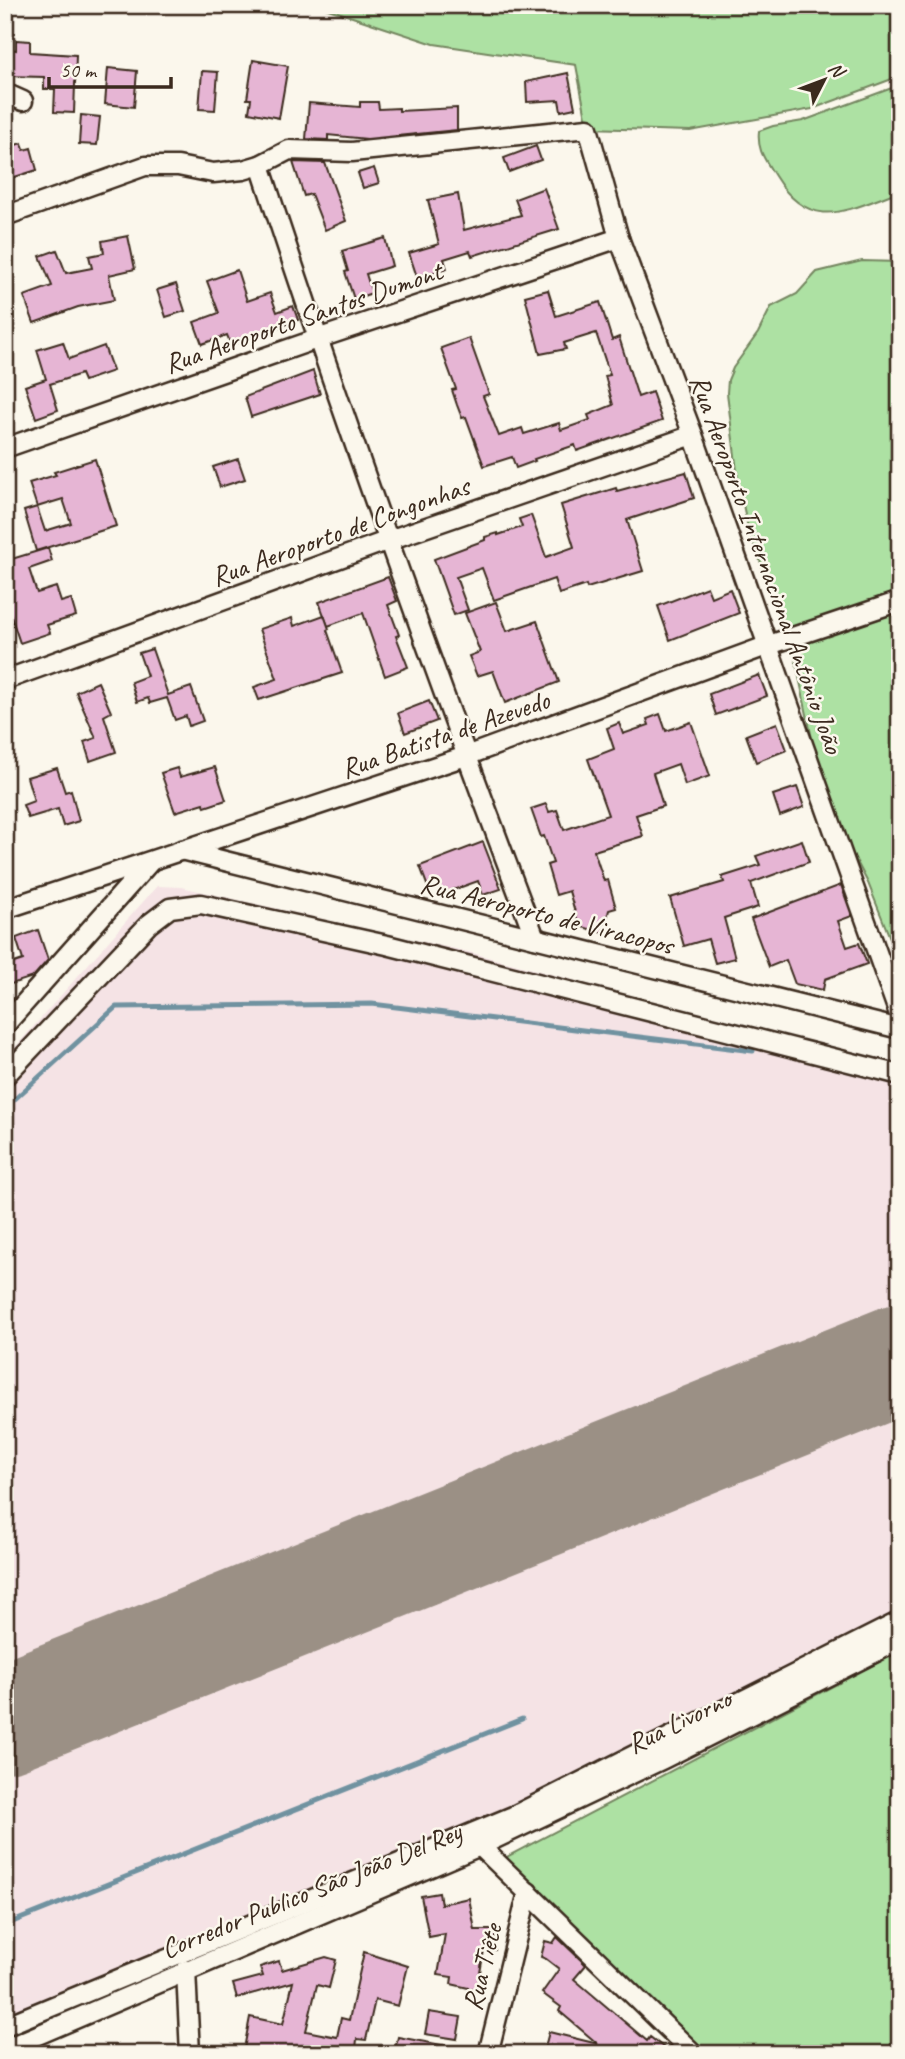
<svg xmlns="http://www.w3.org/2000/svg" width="905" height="2059" font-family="Caveat,sans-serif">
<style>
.built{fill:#f5e3e5}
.green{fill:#ade1a3;stroke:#748660;stroke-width:2}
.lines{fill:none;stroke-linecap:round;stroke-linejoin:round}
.stream{stroke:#7092a0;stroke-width:5}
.runway{stroke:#9b9085;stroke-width:110}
.building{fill:#e6b5d4;stroke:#3b2a1e;stroke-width:2;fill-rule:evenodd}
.minor-casing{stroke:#3b2a1e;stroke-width:23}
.minor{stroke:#fbf7ec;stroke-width:18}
.labels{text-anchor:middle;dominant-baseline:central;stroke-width:5;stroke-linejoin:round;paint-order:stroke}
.street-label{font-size:28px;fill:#3b2a1e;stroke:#fbf7ec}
</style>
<rect width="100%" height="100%" fill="#fbf7ec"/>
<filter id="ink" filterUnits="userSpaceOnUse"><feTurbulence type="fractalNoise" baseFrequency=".0143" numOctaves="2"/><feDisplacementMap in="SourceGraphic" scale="14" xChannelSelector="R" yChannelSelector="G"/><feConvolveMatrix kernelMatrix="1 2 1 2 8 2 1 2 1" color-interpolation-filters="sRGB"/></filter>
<g filter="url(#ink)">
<path class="built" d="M 157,886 L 181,887 L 473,953 L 705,1016 L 900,1063 L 900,1628 L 468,1843 L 5,2035 L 5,1059 Z"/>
<g class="green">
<path d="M 316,5 L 900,5 L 900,76 L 812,109 L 690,131 L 588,128 L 576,65 L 434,44 Z"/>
<path d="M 900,85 L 900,191 C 849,209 811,235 775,176 C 765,159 757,151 759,131 L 773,126 L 803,121 Z"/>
<path d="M 862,261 L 900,262 L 900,963 L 868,883 L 847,843 L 816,758 L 792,643 L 749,532 L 739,487 L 727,393 L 728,380 L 733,368 L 758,333 L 771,307 L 797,294 L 817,272 Z"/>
<path d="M 900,1651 L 900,2054 L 694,2054 L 499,1861 Z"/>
</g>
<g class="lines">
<g class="stream">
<path d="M 5,1108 L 116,1007 L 372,1004 L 753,1051"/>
<path d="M 5,1925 L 522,1719"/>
</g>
<path class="runway" d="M 5,1718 L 900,1359"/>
</g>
<g class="building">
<path d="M 16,40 L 30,41 L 30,52 L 76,55 L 74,113 L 54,112 L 55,89 L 44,89 L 44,77 L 5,76 L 5,48 L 16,50 Z"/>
<path d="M 253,60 L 288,66 L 279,118 L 249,112 L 251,99 L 247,99 Z"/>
<path d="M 108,68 L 137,71 L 134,107 L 105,104 Z"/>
<path d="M 202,71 L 218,72 L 215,110 L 199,109 Z"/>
<path d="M 568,73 L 575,108 L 561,111 L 559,100 L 527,102 L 526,82 Z"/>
<path d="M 360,102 L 378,102 L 379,109 L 399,108 L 399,111 L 457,108 L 457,130 L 367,139 L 328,135 L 328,140 L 306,139 L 309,103 L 360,107 Z"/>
<path d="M 81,115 L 100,117 L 97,145 L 79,144 Z"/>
<path d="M 22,143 L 24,150 L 31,148 L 37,170 L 5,180 L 5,148 Z"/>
<path d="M 536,146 L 541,160 L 509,172 L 504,158 Z"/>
<path d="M 293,162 L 325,163 L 346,221 L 325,230 L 311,194 L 304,196 Z"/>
<path d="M 374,168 L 379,183 L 363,188 L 358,173 Z"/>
<path d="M 544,188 L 559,229 L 472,256 L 470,251 L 444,259 L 447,269 L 417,277 L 409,253 L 439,244 L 428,200 L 458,194 L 464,230 L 521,215 L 515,199 Z"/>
<path d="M 128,236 L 135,269 L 109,275 L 114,300 L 78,307 L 34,323 L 24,296 L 52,286 L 40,256 L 57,250 L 66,273 L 92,268 L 89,256 L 104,253 L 102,241 Z"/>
<path d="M 385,238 L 392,266 L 366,274 L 372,293 L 354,299 L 345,272 L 348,271 L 342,251 Z"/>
<path d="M 237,270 L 247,301 L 270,293 L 277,312 L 293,306 L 298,320 L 231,345 L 227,335 L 202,344 L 194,322 L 219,313 L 207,281 Z"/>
<path d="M 176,284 L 185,311 L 166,317 L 157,290 Z"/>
<path d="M 548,290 L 556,316 L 600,302 L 612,340 L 619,337 L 638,397 L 652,392 L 662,421 L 577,451 L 575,445 L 534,459 L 535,461 L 516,468 L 512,457 L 484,466 L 466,417 L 462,418 L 457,405 L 452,390 L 456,389 L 441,348 L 469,338 L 489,394 L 483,396 L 499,436 L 522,428 L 524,434 L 559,423 L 561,430 L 590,420 L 588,415 L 613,405 L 605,376 L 610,375 L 596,333 L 564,343 L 566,349 L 540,354 L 525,296 Z"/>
<path d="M 63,342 L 69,359 L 104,346 L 113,371 L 84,381 L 81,374 L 50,384 L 58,410 L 36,418 L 25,386 L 46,379 L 37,350 Z"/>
<path d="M 313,371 L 320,394 L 251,417 L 245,397 Z"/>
<path d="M 95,459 L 116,526 L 36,551 L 24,511 L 37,507 L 29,483 L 56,475 L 54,472 ZM 63,499 L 71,523 L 45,531 L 37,507 Z"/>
<path d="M 238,459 L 245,479 L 220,487 L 213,467 Z"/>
<path d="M 686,472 L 694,498 L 627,520 L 643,571 L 587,588 L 586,585 L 559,594 L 554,579 L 494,600 L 482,568 L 456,577 L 468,610 L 454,615 L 434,559 L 485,540 L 485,537 L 498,533 L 498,535 L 522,527 L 519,519 L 531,515 L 546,557 L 574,547 L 561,505 L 616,488 L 617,491 Z"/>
<path d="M 48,548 L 52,561 L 29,569 L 37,593 L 56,587 L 61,602 L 71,599 L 76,616 L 47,625 L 50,633 L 20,643 L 5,598 L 5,561 Z"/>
<path d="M 388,577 L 397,601 L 388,605 L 399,635 L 396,636 L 408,667 L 385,676 L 363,613 L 328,626 L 319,602 Z"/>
<path d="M 707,587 L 711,597 L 730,589 L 739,613 L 670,640 L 658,606 Z"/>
<path d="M 496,602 L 507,631 L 537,621 L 559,682 L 505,703 L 493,671 L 477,676 L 469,656 L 480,652 L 465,613 Z"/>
<path d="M 324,615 L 329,629 L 327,630 L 342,673 L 259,700 L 254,687 L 277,679 L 259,629 L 292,618 L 294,626 Z"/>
<path d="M 152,649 L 168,695 L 191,687 L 203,721 L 189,726 L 186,716 L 175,720 L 167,698 L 150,703 L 148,698 L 137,702 L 131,682 L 147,676 L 139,653 Z"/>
<path d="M 759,675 L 767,696 L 716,715 L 709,694 Z"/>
<path d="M 98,682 L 111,712 L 104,716 L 116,752 L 90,761 L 84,742 L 96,738 L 76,692 Z"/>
<path d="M 429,701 L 437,721 L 405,733 L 398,713 Z"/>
<path d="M 660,714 L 666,731 L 691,722 L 710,776 L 685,785 L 678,764 L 653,773 L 663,806 L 636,815 L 643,836 L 594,851 L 604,881 L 608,880 L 616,908 L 609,910 L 603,933 L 579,926 L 569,891 L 556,895 L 547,865 L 553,863 L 544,836 L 541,837 L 531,809 L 546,804 L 549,812 L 557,810 L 564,830 L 608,815 L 588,759 L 614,749 L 607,728 L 619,723 L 623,734 L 649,725 L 647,719 Z"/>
<path d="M 777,723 L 787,750 L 756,762 L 746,735 Z"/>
<path d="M 215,767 L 226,800 L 205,807 L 204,803 L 175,812 L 161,773 L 177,768 L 180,777 Z"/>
<path d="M 57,768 L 65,792 L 71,790 L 79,821 L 63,826 L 58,809 L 28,818 L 23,805 L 34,801 L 27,777 Z"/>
<path d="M 797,787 L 804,807 L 780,816 L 773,795 Z"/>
<path d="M 802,840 L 809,862 L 751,883 L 758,907 L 724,918 L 735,958 L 715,963 L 708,939 L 684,946 L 670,898 L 724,882 L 722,877 L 760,865 L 756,856 Z"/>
<path d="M 483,842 L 501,889 L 483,895 L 478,881 L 442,894 L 439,886 L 429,890 L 420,866 Z"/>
<path d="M 841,885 L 852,916 L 838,921 L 847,947 L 859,943 L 867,964 L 825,979 L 823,990 L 795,984 L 786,960 L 769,967 L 751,919 Z"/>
<path d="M 38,930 L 48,960 L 33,977 L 5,986 L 5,966 L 23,960 L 16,938 Z"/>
<path d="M 439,1893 L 441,1904 L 469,1898 L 475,1930 L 495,1930 L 495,1950 L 484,1950 L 477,1990 L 451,1984 L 452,1977 L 438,1975 L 445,1934 L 429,1937 L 421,1896 Z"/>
<path d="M 557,1937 L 586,1965 L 574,1979 L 647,2041 L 650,2037 L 672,2054 L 565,2054 L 565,2052 L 545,2047 L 549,2032 L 598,2044 L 559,2011 L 561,2007 L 542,1993 L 559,1969 L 546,1959 L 541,1957 L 545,1941 L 553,1943 Z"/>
<path d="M 364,1952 L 408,1966 L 398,2006 L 375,2000 L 366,2040 L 357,2039 L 356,2049 L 346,2047 L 345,2054 L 243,2054 L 250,2017 L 283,2024 L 293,1982 L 237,1998 L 233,1984 L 263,1976 L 260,1967 L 279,1961 L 282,1970 L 326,1957 L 336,1960 L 329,1988 L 317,1985 L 306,2031 L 337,2037 L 341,2018 L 349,2020 Z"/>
<path d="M 429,2012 L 461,2017 L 457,2039 L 425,2034 Z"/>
<path d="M 398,2037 L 453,2047 L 452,2054 L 394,2054 Z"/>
</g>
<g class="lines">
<g class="minor-casing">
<g id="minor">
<path d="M 5,93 L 23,101"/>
<path d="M 260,165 C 345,425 438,682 535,938"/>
<path d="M 5,216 L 145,166 L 178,166 L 213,173 L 243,170 L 260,165 L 289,150 L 352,152 L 588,128 L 619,238 L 693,435 L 900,1017"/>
<path d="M 5,448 L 317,339 L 619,238"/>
<path d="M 5,680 L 389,540 L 693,435"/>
<path d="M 181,850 L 900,1029"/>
<path d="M 5,909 L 466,756 L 769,645 L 900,601"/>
<path d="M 5,1025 L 150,862"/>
<path d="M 5,1076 L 149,924 L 170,908 L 201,904 L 387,945 L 900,1075"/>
<path d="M 480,1846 L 663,1759 L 900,1640"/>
<path d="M 186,1970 L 190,2054"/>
<path d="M 5,2026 L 513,1816 L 900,1621"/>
<path d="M 5,2049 L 480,1846 L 694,2054"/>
<path d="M 488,2054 L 528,1892"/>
</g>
</g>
<use href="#minor" class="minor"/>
</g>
</g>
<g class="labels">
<g class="street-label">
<text transform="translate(303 317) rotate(-19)">Rua Aeroporto Santos Dumont</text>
<text transform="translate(340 531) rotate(-20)">Rua Aeroporto de Congonhas</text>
<text transform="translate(767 564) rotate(70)">Rua Aeroporto Internacional Antônio João</text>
<text transform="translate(445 734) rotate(-19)">Rua Batista de Azevedo</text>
<text transform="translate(547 914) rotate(14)">Rua Aeroporto de Viracopos</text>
<text transform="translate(679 1721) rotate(-26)">Rua Livorno</text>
<text transform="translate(311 1890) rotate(-22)">Corredor Publico São João Del Rey</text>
<text transform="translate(482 1967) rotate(-76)">Rua Tiête</text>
</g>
</g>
<rect width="905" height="2059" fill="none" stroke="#fbf7ec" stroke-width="28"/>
<rect x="14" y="14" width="877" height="2031" fill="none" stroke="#3b2a1e" stroke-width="2.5" filter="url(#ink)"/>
<g transform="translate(824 80) rotate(48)" stroke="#fbf7ec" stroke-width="5" paint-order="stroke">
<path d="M0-5L12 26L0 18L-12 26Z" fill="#3b2a1e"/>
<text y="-10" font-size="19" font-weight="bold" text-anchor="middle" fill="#3b2a1e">N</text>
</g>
<path d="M49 77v10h122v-10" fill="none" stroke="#3b2a1e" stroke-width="3.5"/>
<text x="60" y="77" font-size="21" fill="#3b2a1e" stroke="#fbf7ec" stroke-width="5" paint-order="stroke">50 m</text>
</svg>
